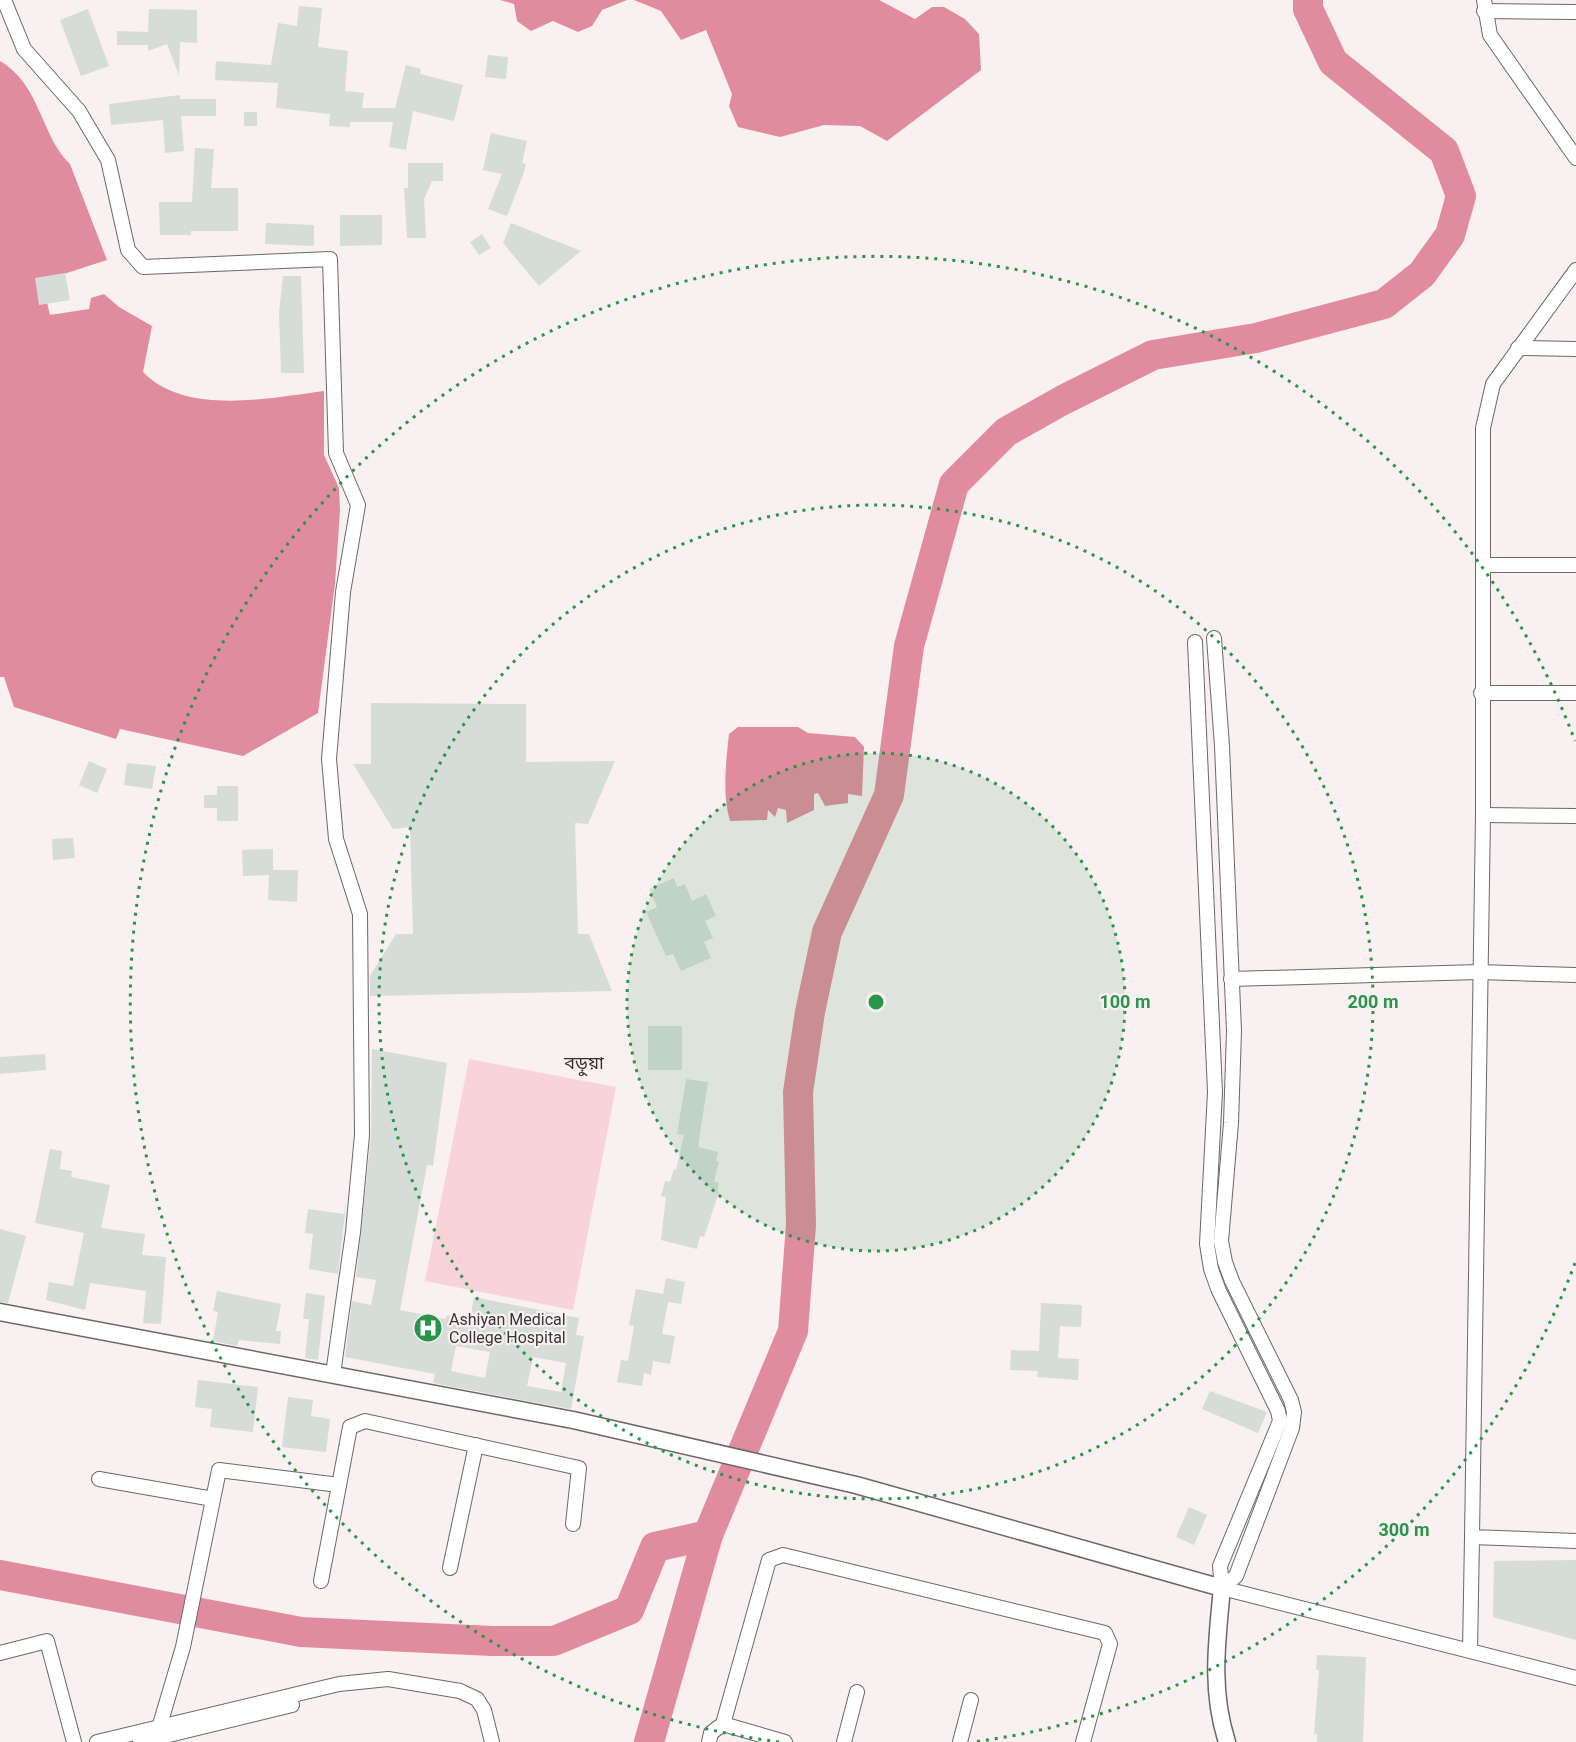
<svg xmlns="http://www.w3.org/2000/svg" width="1576" height="1742" font-family="Roboto,'Noto Sans Bengali',sans-serif">
<style>
.green{fill:#f9d3da}
.water{fill:#e18c9e}
.lines{fill:none;stroke-linecap:round;stroke-linejoin:round}
.river{stroke:#e18c9e;stroke-width:30}
.building{fill:#d6dcd7;fill-rule:evenodd}
.minor-casing{stroke:#6d6768;stroke-width:16}
.tertiary-casing{stroke:#6d6768;stroke-width:19}
.minor{stroke:#fff;stroke-width:14}
.tertiary{stroke:#fff;stroke-width:16}
.ring{fill:none;stroke:#2b944b;stroke-width:3;stroke-dasharray:3 6}
.labels{text-anchor:middle;dominant-baseline:central;stroke-width:4.5;stroke-linejoin:round;paint-order:stroke}
.poi-label{font-size:16px;fill:#383536;stroke:#f8f0f1;text-anchor:start}
.neighbourhood-label{font-size:18px;fill:#352f30;stroke:#f8f0f1}
.centre{fill:#2b944b;stroke:#f8f0f1;stroke-width:3}
.ring-label{font-size:18px;text-anchor:middle;font-weight:bold;fill:#2b944b;stroke:#f8f0f1;stroke-width:4.5;stroke-linejoin:round;paint-order:stroke}
</style>
<rect width="100%" height="100%" fill="#f8f0f1"/>
<path class="green" d="M 469,1059 L 616,1087 L 573,1310 L 425,1281 Z"/>
<g class="water">
<path d="M 500,0 L 627,0 L 602,10 L 592,26 L 578,32 L 553,21 L 531,31 L 517,21 L 514,4 Z"/>
<path d="M 634,0 L 879,0 L 915,19 L 932,7 L 944,7 L 965,19 L 979,34 L 981,70 L 887,141 L 860,126 L 824,125 L 780,137 L 738,127 L 729,106 L 732,94 L 706,30 L 681,40 L 661,11 Z"/>
<path d="M 0,61 C 41,85 41,137 70,164 L 107,260 L 42,281 L 50,315 L 89,309 L 91,298 L 104,294 L 119,307 L 152,326 L 143,372 C 185,416 270,398 324,391 L 324,455 L 339,488 L 340,510 L 335,584 L 318,713 L 243,756 L 120,729 L 116,739 L 14,707 L 4,677 L 0,677 Z"/>
<path d="M 738,727 L 798,727 L 808,733 L 855,737 L 864,747 L 862,796 L 848,794 L 848,803 L 825,806 L 818,793 L 814,794 L 814,810 L 787,823 L 786,810 L 778,808 L 775,817 L 768,810 L 767,820 L 730,821 C 722,794 726,762 729,734 Z"/>
</g>
<g class="lines">
<g class="river">
<path d="M 0,1575 L 301,1632 L 492,1641 L 554,1641 L 629,1610 L 655,1547 L 708,1535"/>
<path d="M 649,1742 L 708,1535 L 793,1331 L 801,1225 L 798,1092 L 810,1012 L 827,932 L 889,795 L 909,646 L 954,484 L 1006,432 L 1063,400 L 1153,355 L 1256,338 L 1384,304 L 1422,274 L 1450,235 L 1461,196 L 1444,151 L 1333,62 L 1308,9 L 1308,0"/>
</g>
</g>
<g class="building">
<path d="M 299,6 L 322,8 L 318,47 L 348,51 L 345,91 L 364,93 L 362,108 L 395,108 L 406,65 L 421,69 L 420,74 L 463,85 L 454,121 L 413,111 L 406,150 L 389,147 L 393,122 L 350,122 L 350,127 L 329,126 L 330,114 L 276,108 L 278,83 L 215,80 L 216,61 L 271,65 L 278,23 L 297,26 Z"/>
<path d="M 88,9 L 109,66 L 81,76 L 60,20 Z"/>
<path d="M 149,9 L 197,10 L 197,43 L 180,42 L 179,75 L 167,44 L 148,51 L 148,45 L 117,45 L 117,31 L 148,32 Z"/>
<path d="M 488,55 L 508,57 L 506,79 L 485,77 Z"/>
<path d="M 180,95 L 180,99 L 216,99 L 216,116 L 181,116 L 184,151 L 165,153 L 163,120 L 111,125 L 109,104 Z"/>
<rect x="244" y="112" width="13" height="14"/>
<path d="M 491,133 L 527,141 L 522,163 L 526,164 L 523,175 L 507,216 L 488,209 L 502,174 L 483,170 Z"/>
<path d="M 195,148 L 214,149 L 211,188 L 238,188 L 238,231 L 191,231 L 191,235 L 160,235 L 159,202 L 192,202 Z"/>
<path d="M 408,163 L 443,163 L 443,181 L 432,181 L 424,199 L 426,238 L 407,238 L 404,188 L 408,188 Z"/>
<path d="M 340,215 L 382,215 L 382,245 L 340,246 Z"/>
<path d="M 266,223 L 314,225 L 314,246 L 265,244 Z"/>
<path d="M 511,223 L 581,251 L 539,286 L 503,243 Z"/>
<path d="M 482,234 L 491,248 L 479,255 L 470,242 Z"/>
<path d="M 65,273 L 70,300 L 39,305 L 35,278 Z"/>
<path d="M 283,276 L 301,276 L 304,373 L 281,373 L 279,313 Z"/>
<path d="M 371,703 L 526,704 L 526,762 L 615,761 L 588,824 L 575,823 L 578,934 L 589,934 L 612,991 L 370,996 L 370,976 L 396,934 L 413,934 L 410,827 L 393,829 L 353,764 L 371,764 Z"/>
<path d="M 89,761 L 107,769 L 97,793 L 79,785 Z"/>
<path d="M 127,763 L 156,766 L 152,789 L 124,785 Z"/>
<path d="M 217,786 L 238,786 L 238,821 L 217,821 L 217,808 L 204,808 L 204,795 L 217,795 Z"/>
<path d="M 73,838 L 75,858 L 53,860 L 52,839 Z"/>
<path d="M 273,849 L 273,870 L 298,870 L 297,902 L 268,900 L 269,875 L 243,876 L 242,850 Z"/>
<path d="M 674,878 L 677,887 L 685,884 L 692,901 L 706,894 L 716,916 L 705,921 L 713,938 L 704,942 L 711,958 L 681,971 L 673,954 L 666,956 L 646,912 L 657,907 L 649,889 Z"/>
<rect x="648" y="1026" width="34" height="44"/>
<path d="M 372,1049 L 447,1063 L 433,1166 L 427,1165 L 400,1310 L 446,1319 L 447,1315 L 470,1319 L 474,1297 L 579,1318 L 576,1335 L 584,1336 L 571,1409 L 433,1383 L 435,1374 L 345,1357 L 352,1301 L 371,1305 L 376,1280 L 356,1277 L 371,1136 ZM 456,1346 L 490,1352 L 485,1378 L 451,1371 ZM 533,1357 L 566,1363 L 561,1392 L 527,1386 Z"/>
<path d="M 45,1054 L 46,1070 L 0,1074 L 0,1057 Z"/>
<path d="M 686,1079 L 708,1082 L 698,1147 L 718,1152 L 716,1161 L 719,1162 L 714,1181 L 719,1183 L 717,1191 L 719,1192 L 704,1237 L 700,1236 L 697,1249 L 661,1240 L 666,1197 L 661,1196 L 665,1181 L 670,1182 L 674,1169 L 676,1170 L 684,1135 L 677,1134 Z"/>
<path d="M 50,1149 L 62,1151 L 60,1169 L 72,1171 L 71,1177 L 110,1185 L 101,1228 L 145,1234 L 142,1255 L 166,1257 L 161,1324 L 143,1323 L 146,1291 L 90,1283 L 85,1310 L 46,1300 L 49,1282 L 73,1286 L 84,1233 L 35,1223 Z"/>
<path d="M 347,1196 L 338,1274 L 309,1269 L 313,1234 L 305,1233 L 308,1209 L 344,1214 Z"/>
<path d="M 0,1229 L 26,1236 L 8,1303 L 0,1302 Z"/>
<path d="M 666,1278 L 685,1282 L 681,1304 L 668,1302 L 662,1334 L 675,1336 L 670,1364 L 653,1361 L 651,1375 L 644,1373 L 642,1386 L 617,1382 L 621,1360 L 628,1361 L 634,1326 L 629,1325 L 636,1289 L 663,1294 Z"/>
<path d="M 217,1291 L 281,1304 L 276,1331 L 281,1331 L 280,1344 L 239,1340 L 237,1346 L 213,1341 L 218,1312 L 213,1311 Z"/>
<path d="M 306,1293 L 325,1296 L 318,1360 L 305,1358 L 309,1319 L 303,1319 Z"/>
<path d="M 1041,1303 L 1082,1305 L 1081,1327 L 1060,1326 L 1058,1358 L 1079,1359 L 1078,1380 L 1037,1377 L 1038,1371 L 1010,1370 L 1011,1350 L 1039,1351 Z"/>
<path d="M 198,1380 L 258,1387 L 253,1432 L 210,1427 L 212,1409 L 195,1407 Z"/>
<path d="M 1210,1391 L 1267,1412 L 1258,1433 L 1202,1409 Z"/>
<path d="M 288,1397 L 313,1400 L 311,1416 L 330,1419 L 326,1452 L 282,1447 Z"/>
<path d="M 1189,1507 L 1207,1515 L 1194,1545 L 1176,1537 Z"/>
<path d="M 1576,1560 L 1576,1640 L 1493,1617 L 1494,1561 Z"/>
<path d="M 1317,1655 L 1366,1657 L 1363,1742 L 1317,1742 L 1317,1734 L 1314,1734 L 1319,1670 L 1316,1670 Z"/>
</g>
<g class="lines">
<g class="minor-casing">
<g id="minor">
<path d="M 4,0 L 24,49 L 79,111 L 108,160 L 128,250 L 143,267 L 330,259 L 336,453 L 358,505 L 343,592 L 329,759 L 336,839 L 360,914 L 362,1135 L 353,1232 L 333,1374"/>
<path d="M 1484,0 L 1490,35 L 1576,158"/>
<path d="M 1484,11 L 1576,12"/>
<path d="M 1576,270 L 1493,384 L 1483,428 L 1483,815 L 1472,1537 L 1576,1541"/>
<path d="M 1518,348 L 1576,349"/>
<path d="M 1484,565 L 1576,565"/>
<path d="M 1214,638 L 1222,746 L 1234,1031 L 1231,1123 L 1221,1241 L 1225,1262 L 1232,1281 L 1291,1400 L 1294,1412 L 1292,1428 L 1236,1576 L 1222,1588"/>
<path d="M 1195,642 L 1215,1092 L 1207,1244 L 1211,1269 L 1219,1291 L 1278,1411 L 1280,1421 L 1220,1566 L 1222,1588"/>
<path d="M 1481,693 L 1576,693"/>
<path d="M 1483,815 L 1576,816"/>
<path d="M 1231,979 L 1479,972 L 1576,975"/>
<path d="M 99,1479 L 213,1499"/>
<path d="M 450,1568 L 476,1445"/>
<path d="M 321,1581 L 350,1427 L 365,1421 L 579,1468 L 573,1524"/>
<path d="M 1222,1588 L 1576,1678"/>
<path d="M 1470,1651 L 1472,1537"/>
<path d="M 0,1653 L 47,1641 L 74,1742"/>
<path d="M 723,1724 L 785,1742"/>
<path d="M 156,1738 L 183,1647 L 219,1470 L 339,1485"/>
<path d="M 97,1742 L 339,1684 L 388,1679 L 460,1691 L 477,1699 L 484,1710 L 492,1742"/>
<path d="M 140,1742 L 292,1705"/>
<path d="M 709,1742 L 711,1733 L 723,1724 L 769,1560 L 783,1555 L 1105,1633 L 1110,1644 L 1083,1742"/>
<path d="M 844,1742 L 857,1692"/>
<path d="M 960,1742 L 971,1700"/>
</g>
</g>
<g class="tertiary-casing">
<path id="tertiary" d="M 0,1312 L 573,1420 L 856,1485 L 1222,1588 C 1217,1641 1210,1690 1227,1742"/>
</g>
<use href="#minor" class="minor"/>
<use href="#tertiary" class="tertiary"/>
</g>
<circle cx="876" cy="1002" r="249" fill="#2b944b" fill-opacity=".12"/>
<g class="ring">
<circle cx="876" cy="1002" r="249"/>
<circle cx="876" cy="1002" r="497"/>
<path d="M1575 1263A746 746 0 0 1 973 1742M779 1742A746 746 0 1 1 1575 741"/>
</g>
<defs>
<g id="hospital-disc" transform="scale(1.5)"><circle r="9.5" fill="#2b944b" stroke="#f8f0f1"/><path d="M-5-5h3v3.5h4V-5h3V5h-3V1.5h-4V5h-3Z" fill="#fff"/></g>
</defs>
<g fill-rule="evenodd">
<use href="#hospital-disc" x="428" y="1328"/>
</g>
<g class="labels">
<g class="poi-label">
<text x="449" y="1319">Ashiyan Medical<tspan x="449" dy="18">College Hospital</tspan></text>
</g>
<g class="neighbourhood-label">
<text x="584" y="1062">বড়ুয়া</text>
</g>
</g>
<circle cx="876" cy="1002" r="9" class="centre"/>
<g class="ring-label">
<text x="1125" y="1008">100 m</text>
<text x="1373" y="1008">200 m</text>
<text x="1404" y="1536">300 m</text>
</g>
</svg>
